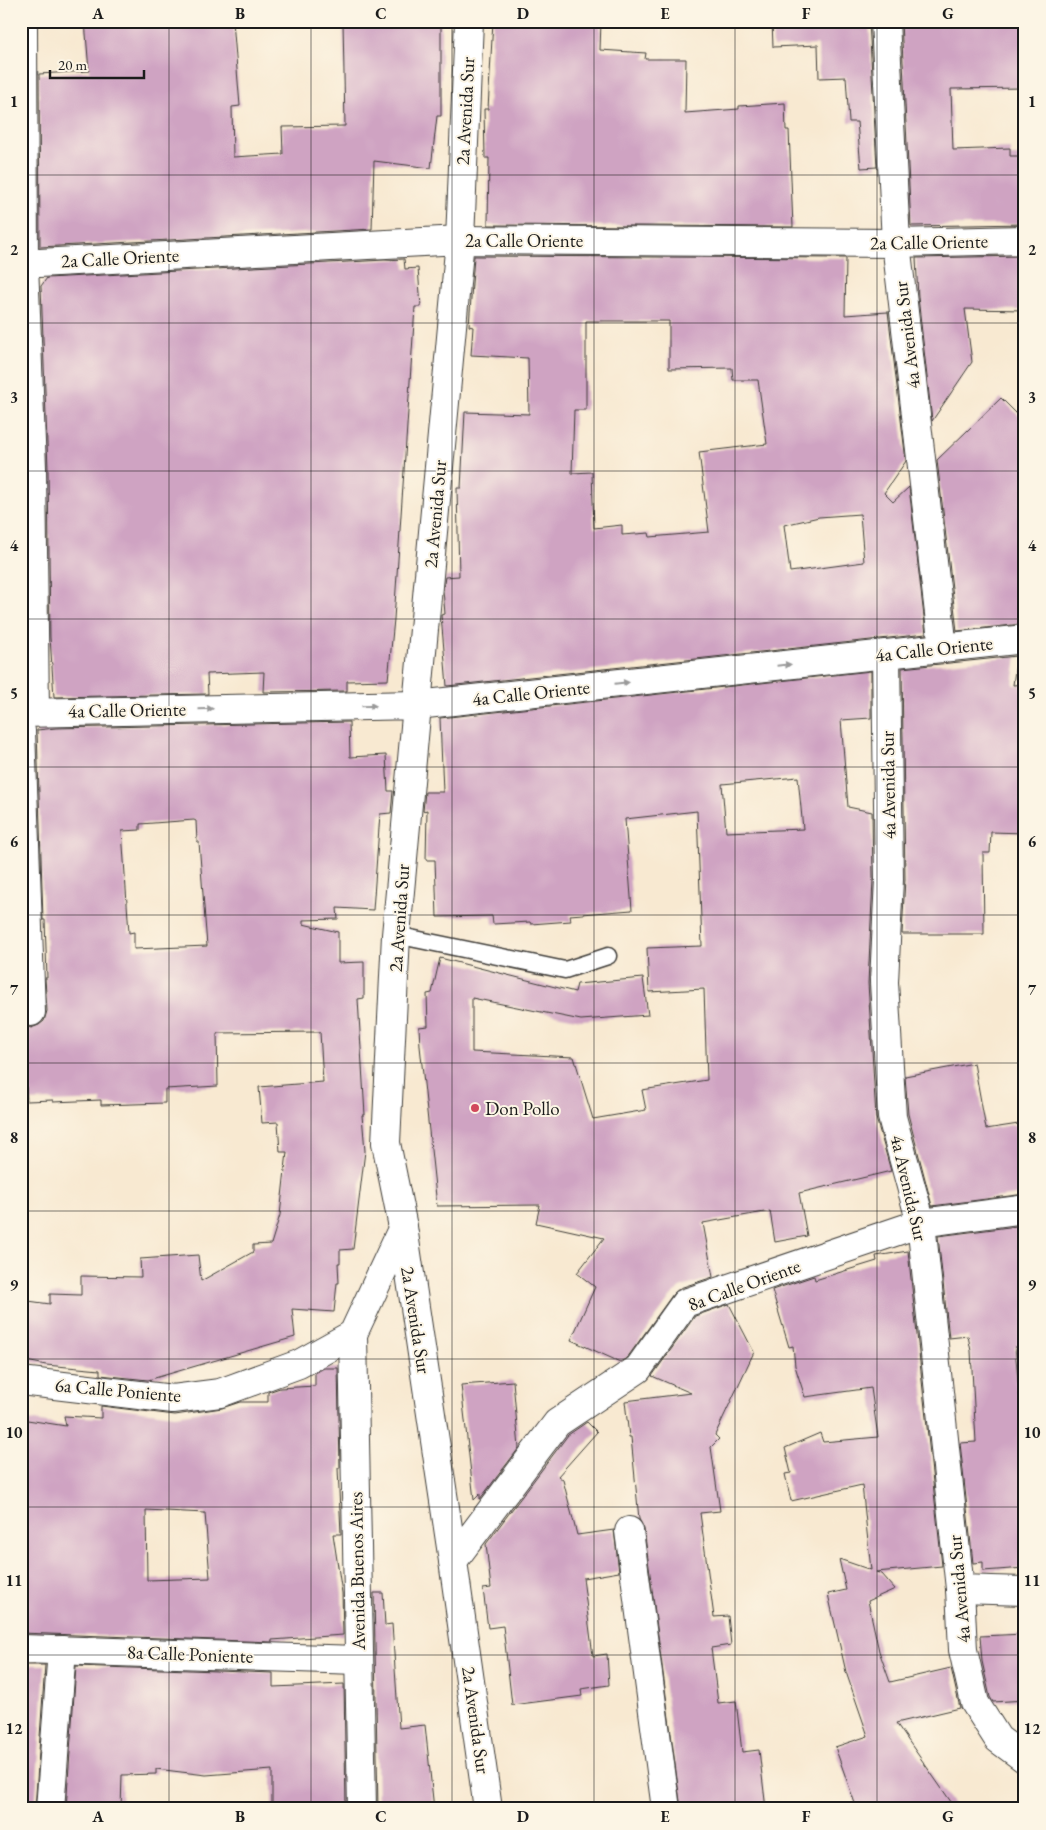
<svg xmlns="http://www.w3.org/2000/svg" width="1046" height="1830" font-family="'EB Garamond',serif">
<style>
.building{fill:#cfa3c2;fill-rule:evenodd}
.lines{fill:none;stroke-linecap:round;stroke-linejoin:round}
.service-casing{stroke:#3d3b37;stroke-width:19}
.minor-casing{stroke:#3d3b37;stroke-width:30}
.tertiary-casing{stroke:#3d3b37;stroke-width:30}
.secondary-casing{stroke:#3d3b37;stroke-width:30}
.service{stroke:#fff;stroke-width:16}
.minor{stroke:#fff;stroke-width:28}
.tertiary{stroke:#fff;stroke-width:28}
.secondary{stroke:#fff;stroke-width:28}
.oneway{fill:#999}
.grid{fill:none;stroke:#1c1c1c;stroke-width:1;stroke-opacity:0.55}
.poi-dot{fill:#d1495b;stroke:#fcf5e5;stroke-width:2}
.labels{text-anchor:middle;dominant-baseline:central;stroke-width:4;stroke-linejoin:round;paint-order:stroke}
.street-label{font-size:19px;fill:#1c1c1c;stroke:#fcf5e5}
.poi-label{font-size:19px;fill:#1c1c1c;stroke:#fcf5e5;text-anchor:start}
.neatline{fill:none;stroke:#1c1c1c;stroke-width:2}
.grid-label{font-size:16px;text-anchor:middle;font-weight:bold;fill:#1c1c1c}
</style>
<rect width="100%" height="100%" fill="#fcf5e5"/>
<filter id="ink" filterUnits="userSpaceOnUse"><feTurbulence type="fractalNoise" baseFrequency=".02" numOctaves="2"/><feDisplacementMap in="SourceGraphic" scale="10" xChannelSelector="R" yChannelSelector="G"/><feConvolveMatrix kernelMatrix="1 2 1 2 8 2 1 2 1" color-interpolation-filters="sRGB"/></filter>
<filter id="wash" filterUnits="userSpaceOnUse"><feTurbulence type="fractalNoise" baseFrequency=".0096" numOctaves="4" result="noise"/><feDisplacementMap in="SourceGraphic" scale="20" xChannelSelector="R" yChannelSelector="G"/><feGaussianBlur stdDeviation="1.12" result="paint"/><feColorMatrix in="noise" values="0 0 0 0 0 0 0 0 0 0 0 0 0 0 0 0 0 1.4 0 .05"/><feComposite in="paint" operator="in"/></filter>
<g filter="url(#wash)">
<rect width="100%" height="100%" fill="#f8e9d1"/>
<g id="blocks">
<g class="building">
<path d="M 85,21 L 233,21 L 240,106 L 232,107 L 233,157 L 283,154 L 282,127 L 345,126 L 343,21 L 441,21 L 441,116 L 437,116 L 431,168 L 374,161 L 372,229 L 40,247 L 39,74 L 89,71 Z"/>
<path d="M 493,21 L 601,21 L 600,50 L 646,53 L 645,59 L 686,59 L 685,113 L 739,109 L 739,106 L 785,103 L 786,130 L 789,130 L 793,227 L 488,225 L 489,158 L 485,158 L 484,109 L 488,109 Z"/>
<path d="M 772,21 L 869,21 L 877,167 L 861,168 L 857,122 L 849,122 L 846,77 L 819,78 L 818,45 L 773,47 Z"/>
<path d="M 901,21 L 1025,21 L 1025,88 L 951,89 L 953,150 L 1010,148 L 1010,156 L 1025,156 L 1025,224 L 911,226 Z"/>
<path d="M 474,256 L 846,258 L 845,315 L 888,312 L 906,461 L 884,493 L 893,502 L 909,487 L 926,634 L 447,686 L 441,615 L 445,614 L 443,590 L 445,577 L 459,576 L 457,488 L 461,488 L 465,412 L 529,414 L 528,358 L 471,355 L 473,327 L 469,326 ZM 586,321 L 669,321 L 669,369 L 732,368 L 733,380 L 758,380 L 767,444 L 699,452 L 709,532 L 650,537 L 649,533 L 622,535 L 622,525 L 594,528 L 592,472 L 572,473 L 574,410 L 586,410 ZM 860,514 L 864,562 L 790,572 L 784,525 L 819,517 Z"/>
<path d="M 1025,256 L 1025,310 L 965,309 L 972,362 L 932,421 L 918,297 L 916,258 Z"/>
<path d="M 404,259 L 405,269 L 418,268 L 421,307 L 415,307 L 394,619 L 388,680 L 347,681 L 347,691 L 263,692 L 264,672 L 207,674 L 208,694 L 54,697 L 50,637 L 48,468 L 41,286 L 47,278 Z"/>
<path d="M 1001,398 L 1025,422 L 1025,609 L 1022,624 L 957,631 L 937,460 Z"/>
<path d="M 1017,656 L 1013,685 L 1025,684 L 1025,833 L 991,832 L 990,853 L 983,853 L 984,934 L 902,934 L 905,879 L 902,668 Z"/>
<path d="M 871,671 L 871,718 L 841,720 L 848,807 L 872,812 L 873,879 L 868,983 L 876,1118 L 891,1171 L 799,1193 L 807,1236 L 775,1242 L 770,1211 L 703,1223 L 713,1277 L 680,1288 L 673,1294 L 627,1358 L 620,1362 L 571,1340 L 595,1287 L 577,1273 L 604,1238 L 536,1223 L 540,1205 L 437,1206 L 420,1046 L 419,1027 L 428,1026 L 427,994 L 432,993 L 440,958 L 575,992 L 577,984 L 643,978 L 648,1015 L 581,1020 L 472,998 L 472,1052 L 574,1057 L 593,1119 L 646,1110 L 642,1090 L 707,1080 L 704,989 L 649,992 L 647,948 L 702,946 L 697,811 L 625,819 L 632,910 L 570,915 L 571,921 L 531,924 L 530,922 L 493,924 L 492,916 L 437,917 L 435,860 L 426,860 L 427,810 L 423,811 L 425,792 L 443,792 L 440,718 ZM 798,777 L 803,829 L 726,832 L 722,784 Z"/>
<path d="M 349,722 L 350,757 L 386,755 L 388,791 L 393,791 L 391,813 L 380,814 L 373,910 L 337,908 L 338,919 L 303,920 L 303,924 L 338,932 L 338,963 L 364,962 L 364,998 L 358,999 L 365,1115 L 362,1115 L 365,1151 L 353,1249 L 340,1250 L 340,1263 L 338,1263 L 339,1283 L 337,1283 L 334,1312 L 292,1309 L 295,1337 L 148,1380 L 100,1375 L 100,1370 L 46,1365 L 21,1360 L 21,1300 L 50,1304 L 50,1294 L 81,1295 L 81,1276 L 141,1277 L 140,1259 L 198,1255 L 201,1281 L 253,1252 L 253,1245 L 271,1244 L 280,1215 L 287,1152 L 280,1152 L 278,1122 L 262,1123 L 259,1087 L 323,1082 L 320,1032 L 217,1033 L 218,1086 L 165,1089 L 165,1103 L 101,1105 L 101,1100 L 53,1102 L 53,1100 L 27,1101 L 24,1051 L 21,1051 L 21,1024 L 31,1028 L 39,1025 L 44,1021 L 47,1011 L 45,978 L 47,978 L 45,920 L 43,920 L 37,730 L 56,728 ZM 194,820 L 196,821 L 197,842 L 199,842 L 207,946 L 134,949 L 134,932 L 129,933 L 122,831 L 140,830 L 140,824 Z"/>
<path d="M 974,1063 L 986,1129 L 1025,1123 L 1025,1194 L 932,1206 L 908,1114 L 905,1076 Z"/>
<path d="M 1025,1225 L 1025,1346 L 1015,1347 L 1021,1413 L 1025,1413 L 1025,1568 L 983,1571 L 983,1562 L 973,1563 L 960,1443 L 976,1442 L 971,1351 L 968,1336 L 949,1338 L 938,1236 Z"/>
<path d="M 908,1251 L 942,1566 L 876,1572 L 882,1574 L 895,1589 L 868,1601 L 879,1651 L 890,1682 L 951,1668 L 960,1708 L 896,1723 L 956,1809 L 857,1809 L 835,1747 L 868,1736 L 846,1672 L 828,1594 L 846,1590 L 839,1559 L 871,1570 L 862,1485 L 791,1501 L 785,1474 L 791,1473 L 785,1448 L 820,1433 L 823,1442 L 878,1437 L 871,1388 L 805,1397 L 795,1366 L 793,1346 L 789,1347 L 772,1290 L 814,1276 L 815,1280 L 877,1261 L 876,1256 Z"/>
<path d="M 729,1304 L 754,1352 L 715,1435 L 719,1439 L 711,1447 L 720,1511 L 700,1513 L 714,1617 L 728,1616 L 731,1645 L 711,1648 L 718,1703 L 736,1701 L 742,1752 L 759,1750 L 766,1809 L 681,1809 L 644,1529 L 639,1519 L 631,1437 L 629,1437 L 625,1401 L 691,1393 L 652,1376 L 695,1316 Z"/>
<path d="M 324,1368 L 338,1368 L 340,1468 L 338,1468 L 341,1534 L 333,1534 L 342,1593 L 343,1635 L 272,1640 L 272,1642 L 21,1633 L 21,1571 L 23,1571 L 21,1419 L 66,1426 L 64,1416 L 101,1418 L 101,1406 L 175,1415 L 222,1408 L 240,1402 L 268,1402 L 268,1392 L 280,1388 L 315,1386 L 315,1373 ZM 146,1510 L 205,1513 L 210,1578 L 147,1580 Z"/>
<path d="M 513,1381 L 519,1448 L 480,1499 L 480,1494 L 474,1500 L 461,1385 Z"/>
<path d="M 587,1422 L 597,1432 L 558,1476 L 563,1480 L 577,1535 L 614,1530 L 619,1572 L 583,1578 L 593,1656 L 607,1654 L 609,1685 L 581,1689 L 582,1696 L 512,1705 L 503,1626 L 488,1628 L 483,1589 L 491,1588 L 486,1544 L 568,1435 Z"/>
<path d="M 374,1593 L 383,1593 L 385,1625 L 392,1624 L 399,1728 L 425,1725 L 434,1809 L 378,1809 Z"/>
<path d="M 1025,1634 L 1025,1700 L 993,1702 L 990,1697 L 982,1661 L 980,1636 Z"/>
<path d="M 21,1665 L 45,1665 L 35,1809 L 21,1809 Z"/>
<path d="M 76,1666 L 273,1673 L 273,1687 L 344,1684 L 346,1809 L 272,1809 L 272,1770 L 206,1775 L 156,1769 L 156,1774 L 122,1775 L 121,1809 L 66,1809 Z"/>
</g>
</g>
</g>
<g filter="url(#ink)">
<use href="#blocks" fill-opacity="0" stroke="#3d3b37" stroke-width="1"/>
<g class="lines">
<g class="service-casing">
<path id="service" d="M 396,935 L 565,970 L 608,956"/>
</g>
<g class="minor-casing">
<g id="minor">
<path d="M 23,21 L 24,264 L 32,468 L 35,712"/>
<path d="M 469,21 L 460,240 L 417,705 L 1025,639"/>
<path d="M 885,21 L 896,243 L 943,648"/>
<path d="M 21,264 L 460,240 L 896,243 L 1025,240"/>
<path d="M 886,654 L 889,879 L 884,982 L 892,1117 L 921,1223 L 960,1589 L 963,1650 L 975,1703 L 998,1739 L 1025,1759"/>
<path d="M 21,731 L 31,1012"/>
<path d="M 353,1334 L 362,1809"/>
<path d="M 629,1531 L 666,1809"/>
<path d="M 453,1561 L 557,1423 L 638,1369 L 685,1303 L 921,1223 L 1025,1209"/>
<path d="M 960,1589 L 1025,1591"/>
<path d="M 21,1649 L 358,1660"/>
<path d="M 50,1809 L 62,1650"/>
</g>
</g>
<g class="tertiary-casing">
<path id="tertiary" d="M 21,1381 L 173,1399 L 220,1393 L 299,1364 L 353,1334 L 403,1227"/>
</g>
<g class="secondary-casing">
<path id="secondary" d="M 21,713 L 417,705 L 396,935 L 386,1143 L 403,1227 L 453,1561 L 488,1809"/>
</g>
<use href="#service" class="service"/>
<use href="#minor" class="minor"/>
<use href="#tertiary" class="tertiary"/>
<use href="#secondary" class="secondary"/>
</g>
<defs><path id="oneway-solid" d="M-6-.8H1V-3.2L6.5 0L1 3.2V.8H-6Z" transform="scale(1.25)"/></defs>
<g class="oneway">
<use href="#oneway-solid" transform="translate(784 665) rotate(-6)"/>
<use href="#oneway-solid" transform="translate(622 683) rotate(-6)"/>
<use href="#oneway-solid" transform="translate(369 706) rotate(-1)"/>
<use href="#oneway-solid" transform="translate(206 709) rotate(-1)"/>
</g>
</g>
<path class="grid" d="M 169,21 L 169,1809M 311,21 L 311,1809M 452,21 L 452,1809M 594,21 L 594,1809M 735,21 L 735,1809M 877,21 L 877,1809M 21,175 L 1025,175M 21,323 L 1025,323M 21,471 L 1025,471M 21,619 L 1025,619M 21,767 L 1025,767M 21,915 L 1025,915M 21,1063 L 1025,1063M 21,1211 L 1025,1211M 21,1359 L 1025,1359M 21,1507 L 1025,1507M 21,1655 L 1025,1655"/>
<circle class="poi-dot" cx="475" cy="1108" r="5"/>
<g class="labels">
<g class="street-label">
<text transform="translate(465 111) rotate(-87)">2a Avenida Sur</text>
<text x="524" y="240">2a Calle Oriente</text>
<text transform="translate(929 242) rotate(-1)">2a Calle Oriente</text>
<text transform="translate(120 258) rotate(-3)">2a Calle Oriente</text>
<text transform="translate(907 335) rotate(-97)">4a Avenida Sur</text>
<text transform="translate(435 514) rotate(-85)">2a Avenida Sur</text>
<text transform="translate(934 649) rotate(-6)">4a Calle Oriente</text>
<text transform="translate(531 693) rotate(-6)">4a Calle Oriente</text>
<text transform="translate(127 710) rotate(-1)">4a Calle Oriente</text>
<text transform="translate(888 785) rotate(-91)">4a Avenida Sur</text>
<text transform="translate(399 918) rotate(-86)">2a Avenida Sur</text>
<text transform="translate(909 1188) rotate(77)">4a Avenida Sur</text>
<text transform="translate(744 1285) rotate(-20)">8a Calle Oriente</text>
<text transform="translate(416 1320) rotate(81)">2a Avenida Sur</text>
<text transform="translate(118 1390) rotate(5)">6a Calle Poniente</text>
<text transform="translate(357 1571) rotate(-91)">Avenida Buenos Aires</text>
<text transform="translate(959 1589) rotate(-95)">4a Avenida Sur</text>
<text transform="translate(190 1654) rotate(2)">8a Calle Poniente</text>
<text transform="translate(476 1720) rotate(82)">2a Avenida Sur</text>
</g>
<g class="poi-label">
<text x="485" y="1108">Don Pollo</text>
</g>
</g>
<rect width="1046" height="1830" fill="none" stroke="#fcf5e5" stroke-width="55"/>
<path d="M50 70v8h94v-8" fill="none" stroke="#1c1c1c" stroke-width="2.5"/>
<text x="58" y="70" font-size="15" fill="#1c1c1c" stroke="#fcf5e5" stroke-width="4" paint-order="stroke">20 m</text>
<rect x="28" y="28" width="990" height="1774" class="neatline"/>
<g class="grid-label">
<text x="98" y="19">A</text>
<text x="240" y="19">B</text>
<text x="381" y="19">C</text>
<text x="523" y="19">D</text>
<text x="665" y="19">E</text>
<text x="806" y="19">F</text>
<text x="948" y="19">G</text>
<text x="14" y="107">1</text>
<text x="1032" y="107">1</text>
<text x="14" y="255">2</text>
<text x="1032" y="255">2</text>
<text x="14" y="403">3</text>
<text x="1032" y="403">3</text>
<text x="14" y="551">4</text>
<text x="1032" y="551">4</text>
<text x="14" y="699">5</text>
<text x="1032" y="699">5</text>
<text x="14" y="847">6</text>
<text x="1032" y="847">6</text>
<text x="14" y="995">7</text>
<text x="1032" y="995">7</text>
<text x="14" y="1143">8</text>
<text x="1032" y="1143">8</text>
<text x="14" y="1290">9</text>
<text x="1032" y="1290">9</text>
<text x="14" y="1438">10</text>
<text x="1032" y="1438">10</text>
<text x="14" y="1586">11</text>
<text x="1032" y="1586">11</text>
<text x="14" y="1734">12</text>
<text x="1032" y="1734">12</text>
<text x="98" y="1822">A</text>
<text x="240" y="1822">B</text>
<text x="381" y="1822">C</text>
<text x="523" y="1822">D</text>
<text x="665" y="1822">E</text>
<text x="806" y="1822">F</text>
<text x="948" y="1822">G</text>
</g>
</svg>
